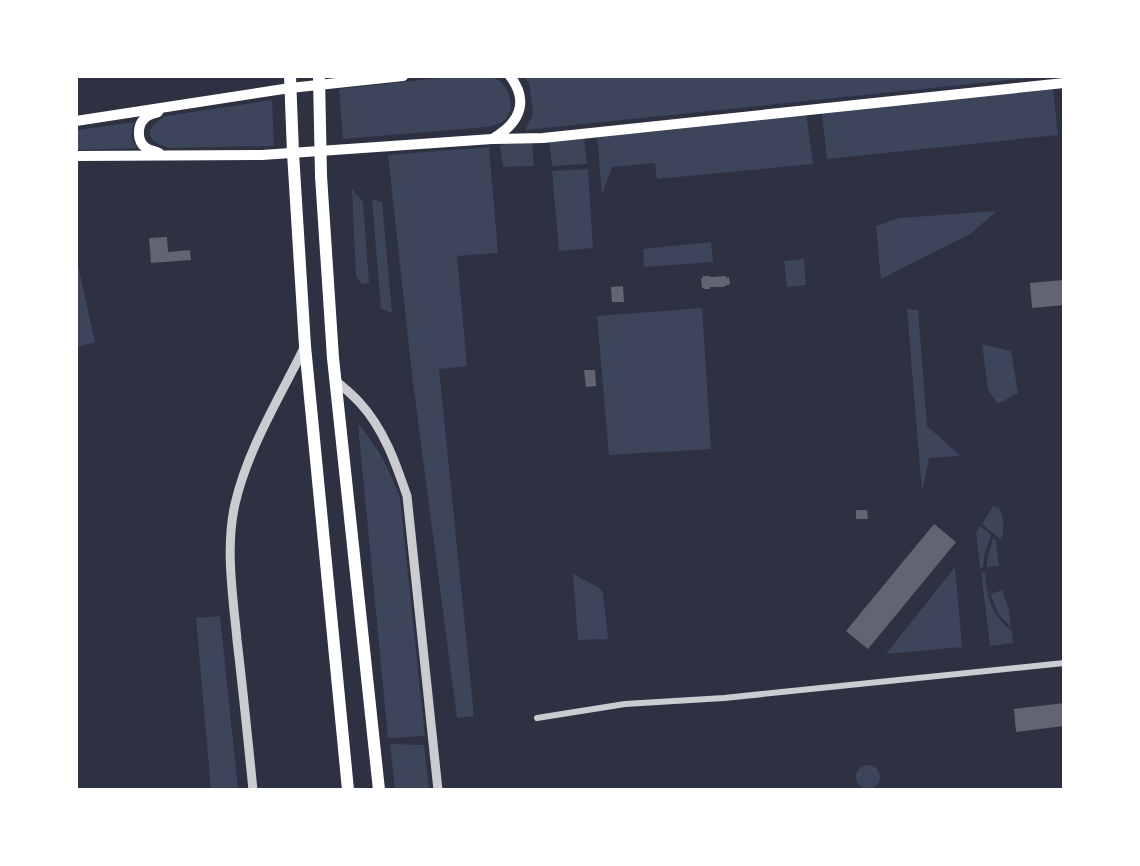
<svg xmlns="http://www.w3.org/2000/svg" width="1140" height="866" font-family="'Source Serif 4',serif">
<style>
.green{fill:#3c4559}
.building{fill:#626471}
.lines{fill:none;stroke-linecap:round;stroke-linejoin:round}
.minor{stroke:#caccd0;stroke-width:6}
.tertiary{stroke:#caccd0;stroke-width:9}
.secondary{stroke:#fff;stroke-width:10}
.trunk{stroke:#fff;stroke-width:12}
</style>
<rect width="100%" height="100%" fill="#2d3142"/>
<g class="green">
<path d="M 458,76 C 469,76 485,74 496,79 C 508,84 515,105 508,116 C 504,123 494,125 487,127 L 343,139 L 339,89 Z"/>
<path d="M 523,77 L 1040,77 L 525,130 L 533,114 L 529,82 Z"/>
<path d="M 1053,89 L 1058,135 L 827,159 L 822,113 Z"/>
<path d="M 272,100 L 274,146 L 169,148 C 144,141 144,127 166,116 Z"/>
<path d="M 806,112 L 813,164 L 657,179 L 655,163 L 612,167 L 602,194 L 597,134 Z"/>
<path d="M 135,122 C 130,132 130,140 138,148 L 77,150 L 77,130 Z"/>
<path d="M 584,136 L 587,164 L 552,166 L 549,139 Z"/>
<path d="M 532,142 L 534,166 L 503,167 L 500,145 Z"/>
<path d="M 489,147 L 498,253 L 457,256 L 467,366 L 439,369 L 474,716 L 457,718 L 413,383 L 388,155 Z"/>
<path d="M 588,169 L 593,248 L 559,251 L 552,171 Z"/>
<path d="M 352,189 L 363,202 L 369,283 L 362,284 L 356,276 Z"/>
<path d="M 372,199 L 382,202 L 392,313 L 381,309 Z"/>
<path d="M 997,211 L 970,234 L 881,279 L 876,226 L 899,218 Z"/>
<path d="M 711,242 L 713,262 L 644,267 L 643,249 Z"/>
<path d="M 804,259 L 806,285 L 787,287 L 784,261 Z"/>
<path d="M 77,261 L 95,342 L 77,347 L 76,347 Z"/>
<path d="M 702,308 L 711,449 L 609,455 L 597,316 Z"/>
<path d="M 907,309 L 918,310 L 927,426 L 961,456 L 929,458 L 922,492 Z"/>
<path d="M 982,344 L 1011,351 L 1018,393 L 998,404 L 988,390 Z"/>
<path d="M 358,424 C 377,445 390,471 400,498 L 425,736 L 388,738 Z"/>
<path d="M 993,506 L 999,508 C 1004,516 1005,531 1001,540 L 982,524 Z"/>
<path d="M 980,526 L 991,535 L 985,553 L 983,567 L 980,568 L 976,533 Z"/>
<path d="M 993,538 L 998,542 L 996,542 L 999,566 L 987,567 L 987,560 Z"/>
<path d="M 955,567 L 962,647 L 886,654 Z"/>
<path d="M 981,571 L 985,573 C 987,598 991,615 1012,631 L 1013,643 L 990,646 Z"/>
<path d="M 573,574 L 598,587 L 603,593 L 608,639 L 578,640 Z"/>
<path d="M 1002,590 L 1009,609 L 1011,627 L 999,615 L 991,596 L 991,594 Z"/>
<path d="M 220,616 L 238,789 L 211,789 L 196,618 Z"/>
<path d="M 390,744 L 424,745 L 429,789 L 395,789 Z"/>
<circle cx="868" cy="777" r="12"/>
</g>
<g class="building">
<path d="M 167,237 L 168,252 L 190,250 L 191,260 L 151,263 L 149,238 Z"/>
<path d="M 703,276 L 710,276 L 710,277 L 726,276 L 726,278 L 729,277 L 730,284 L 723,287 L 710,287 L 710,289 L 704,289 L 704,288 L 702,288 L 701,278 L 703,278 Z"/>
<path d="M 1064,280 L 1064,305 L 1032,308 L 1030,283 Z"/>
<path d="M 623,286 L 624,302 L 612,302 L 611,287 Z"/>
<path d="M 584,370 L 595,370 L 596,386 L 586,387 Z"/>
<path d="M 856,510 L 867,510 L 868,519 L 856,519 Z"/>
<path d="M 934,524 L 956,542 L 868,649 L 846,631 Z"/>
<path d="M 1064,703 L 1064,726 L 1016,732 L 1014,709 Z"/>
</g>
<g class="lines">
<path class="minor" d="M 537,718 L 625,704 L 724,698 L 1064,663"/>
<g class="tertiary">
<path d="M 336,381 C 344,388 353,395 360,403 C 384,429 396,464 407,496 L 438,790"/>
<path d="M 253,790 C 248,740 243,690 237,640 C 233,596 225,548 235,504 C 248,448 280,397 305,346"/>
</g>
<g class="secondary">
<path d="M 158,112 C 153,114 147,115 144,119 C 137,126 137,141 145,147 C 148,150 155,151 159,153"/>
<path d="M 76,121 L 290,88 L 403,76"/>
<path d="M 492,139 C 519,124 530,102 510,76"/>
<path d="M 76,156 L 262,155 L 492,139 L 543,138 L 1064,83"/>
</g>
<g class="trunk">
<path d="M 290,76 L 293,153 L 305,346 L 348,790"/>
<path d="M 319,76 L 321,176 L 333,358 L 379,790"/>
</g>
</g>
<rect width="1140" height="866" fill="none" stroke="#ffffff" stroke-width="156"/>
</svg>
